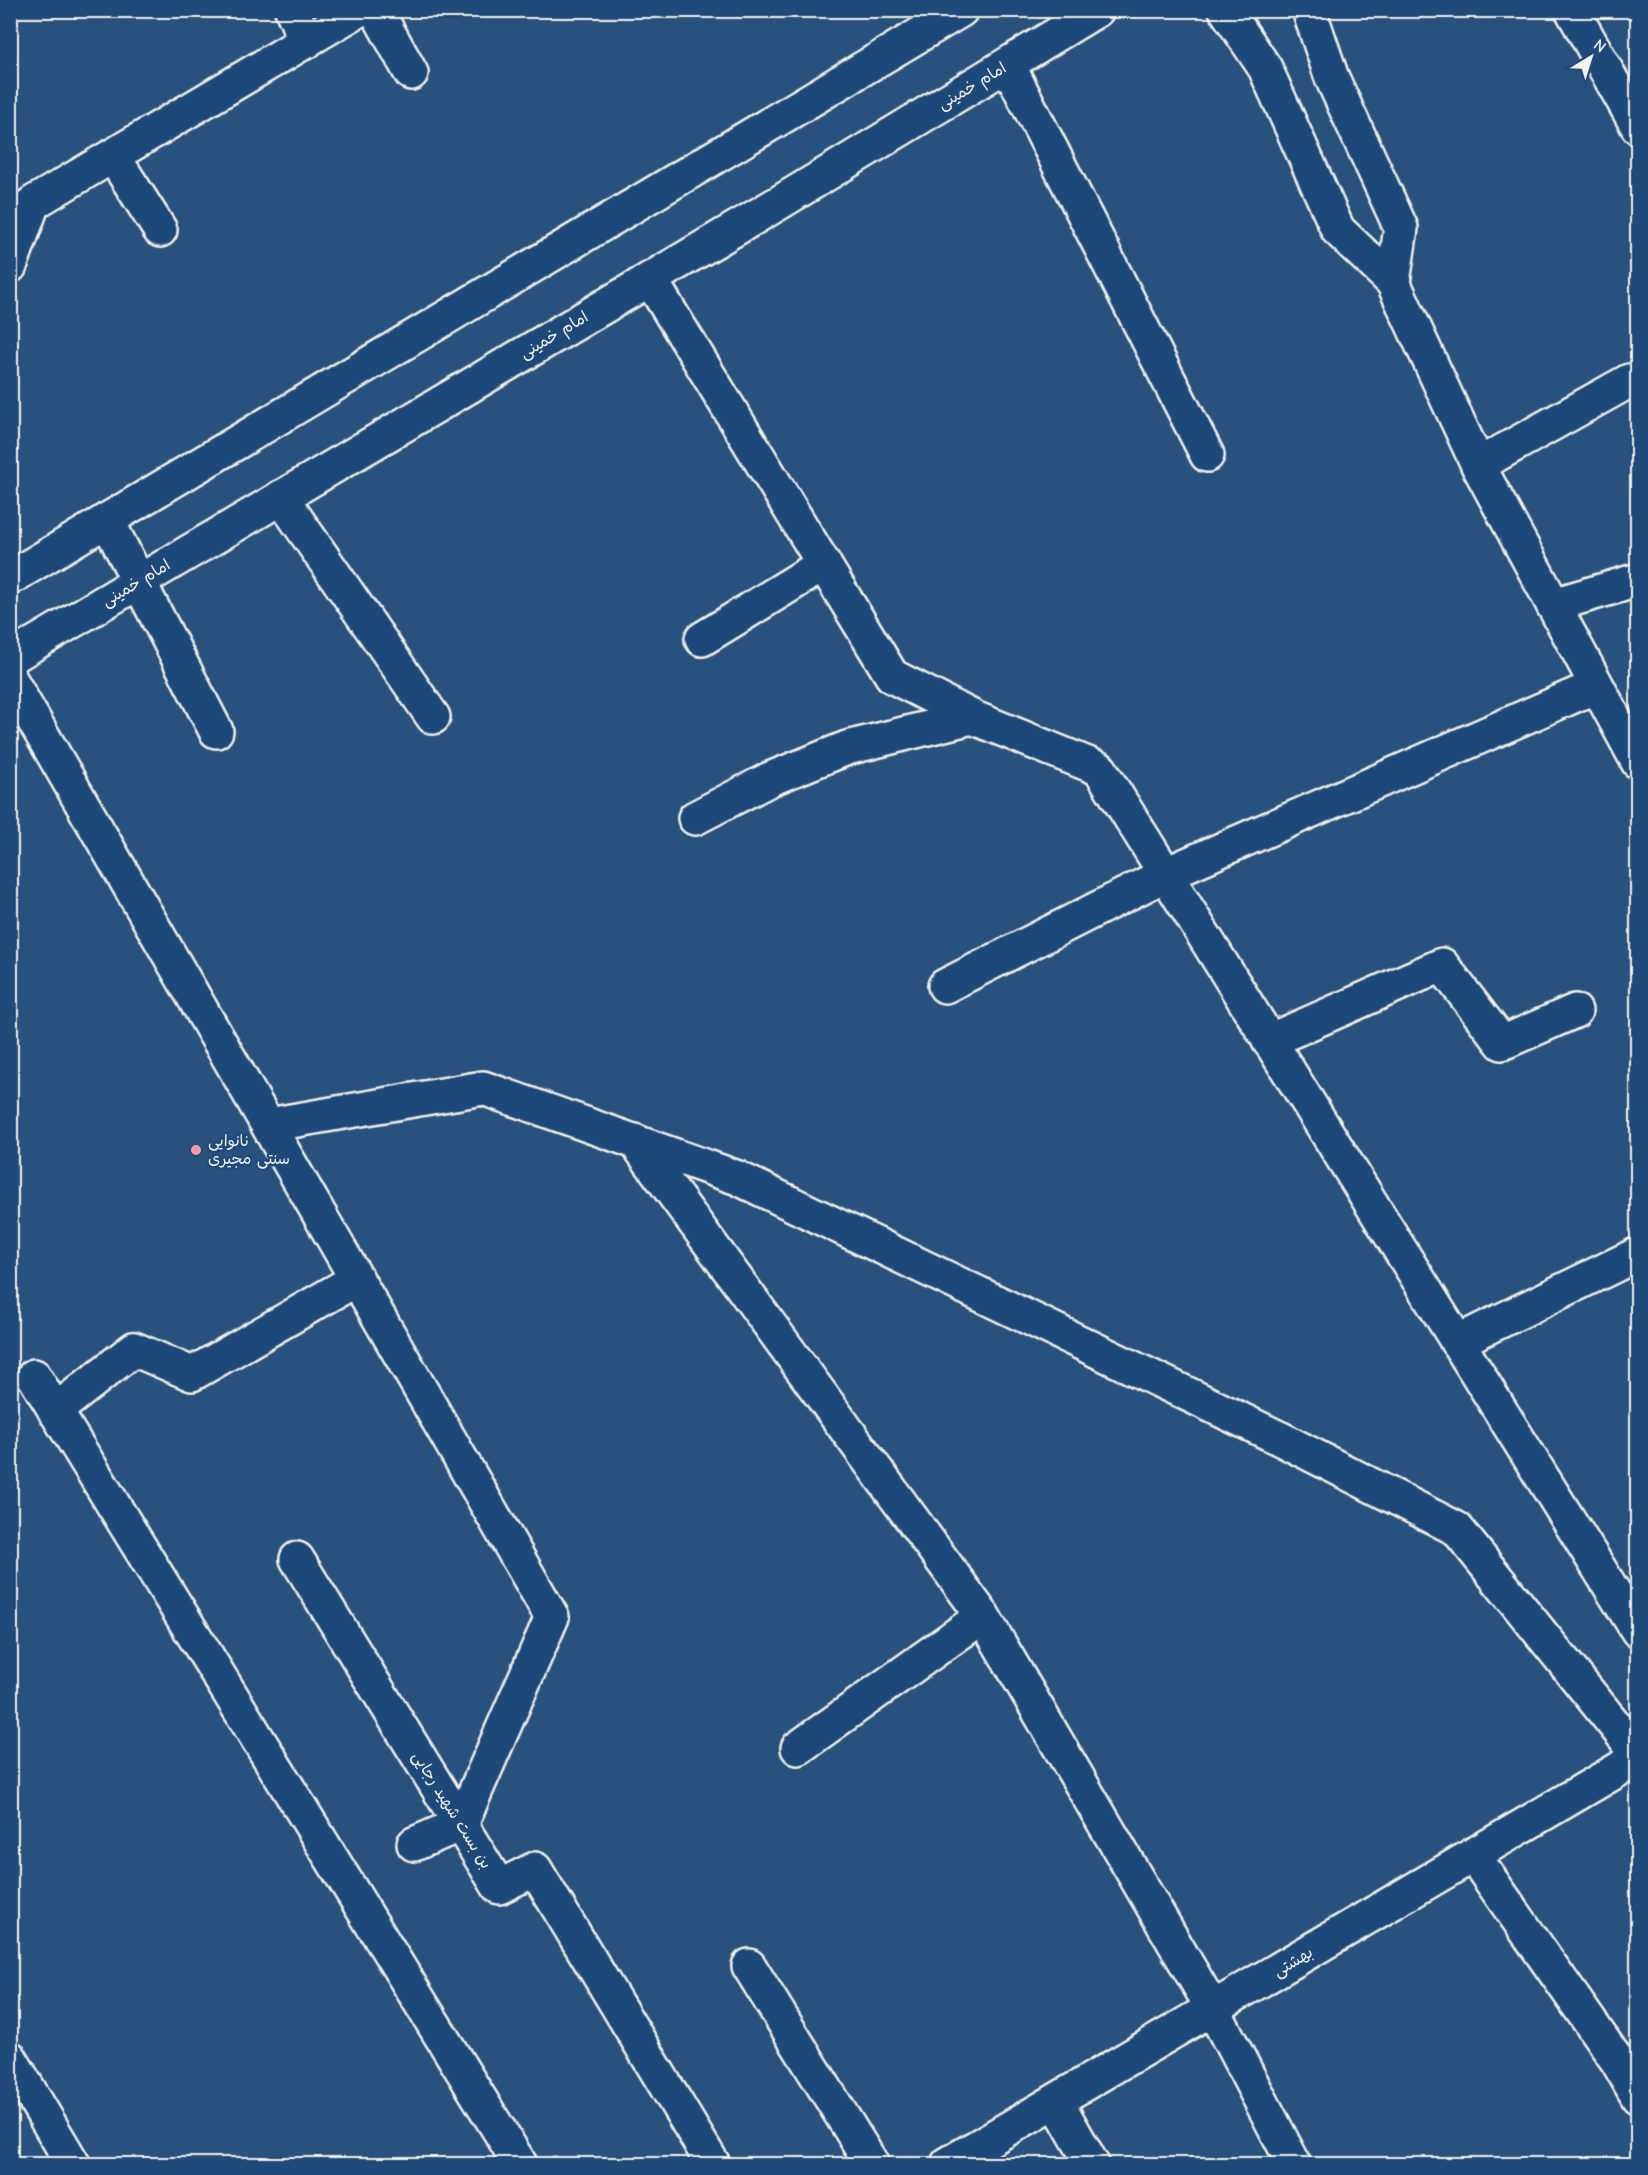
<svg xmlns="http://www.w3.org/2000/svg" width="1648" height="2175" font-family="'Comic Neue','Playpen Sans Arabic',sans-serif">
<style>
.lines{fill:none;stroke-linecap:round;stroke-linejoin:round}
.minor-casing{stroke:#f4f1e8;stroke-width:38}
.major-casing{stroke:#f4f1e8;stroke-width:38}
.minor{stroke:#1f4a7a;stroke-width:33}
.major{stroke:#1f4a7a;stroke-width:33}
.poi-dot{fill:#ff9aa2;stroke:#1f4a7a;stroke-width:2}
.labels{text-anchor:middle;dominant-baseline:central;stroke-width:4.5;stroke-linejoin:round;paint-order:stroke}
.street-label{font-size:16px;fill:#f4f1e8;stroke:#1f4a7a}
.poi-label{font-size:16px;fill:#f4f1e8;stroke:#1f4a7a;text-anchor:start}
</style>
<rect width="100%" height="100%" fill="#28517e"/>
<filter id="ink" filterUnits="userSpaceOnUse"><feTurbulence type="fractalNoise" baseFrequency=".0167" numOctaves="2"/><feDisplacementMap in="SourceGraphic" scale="12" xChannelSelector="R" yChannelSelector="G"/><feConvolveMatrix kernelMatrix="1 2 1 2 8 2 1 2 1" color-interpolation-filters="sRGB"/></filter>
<g filter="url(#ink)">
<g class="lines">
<g class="minor-casing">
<g id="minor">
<path d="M 292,10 L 306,42"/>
<path d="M 376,10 L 411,73"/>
<path d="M 1226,10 L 1265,68 L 1338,230 L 1393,282 L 1401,228 L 1332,78 L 1309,10"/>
<path d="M 1572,10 L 1638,127"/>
<path d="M 1008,65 L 1207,455"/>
<path d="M 113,156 L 160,230"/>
<path d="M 10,266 L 33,203 L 358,10"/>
<path d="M 650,279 L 892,676 L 972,717 L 1100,769 L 1638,1631"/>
<path d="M 1393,282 L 1478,465 L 1638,762"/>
<path d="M 1478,465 L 1629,381"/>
<path d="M 281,497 L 433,717"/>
<path d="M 139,582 L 216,731"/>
<path d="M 1553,605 L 1638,580"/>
<path d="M 702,639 L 824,564"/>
<path d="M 10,679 L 552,1617 L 461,1824 L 414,1844"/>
<path d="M 695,818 L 770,779 L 847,748 L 972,717"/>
<path d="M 945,986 L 1166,874 L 1596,686"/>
<path d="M 1269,1041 L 1442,965 L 1502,1043 L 1575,1011"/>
<path d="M 268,1125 L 483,1088 L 738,1178 L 1279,1438 L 1457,1529 L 1638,1754"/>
<path d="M 635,1141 L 983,1616 L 1213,2009 L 1294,2164"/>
<path d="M 1457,1342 L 1638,1254"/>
<path d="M 34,1376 L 520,2164"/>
<path d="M 55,1411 L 134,1349 L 192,1374 L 357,1279"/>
<path d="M 297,1559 L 499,1887 L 535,1869 L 713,2164"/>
<path d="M 798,1748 L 983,1616"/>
<path d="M 1473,1855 L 1618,2062 L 1638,2097"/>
<path d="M 749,1966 L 872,2164"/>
<path d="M 10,2058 L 73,2164"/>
<path d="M 1056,2101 L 1092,2164"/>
<path d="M 948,2164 L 1638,1758"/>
</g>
</g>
<g class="major-casing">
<g id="major">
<path d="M 107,520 L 139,582"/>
<path d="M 10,578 L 961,10"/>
<path d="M 10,658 L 777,204 L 1097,10"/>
</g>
</g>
<use href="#minor" class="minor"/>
<use href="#major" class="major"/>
</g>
</g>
<circle class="poi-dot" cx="196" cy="1150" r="6"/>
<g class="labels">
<g class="street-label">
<text transform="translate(972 86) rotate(-31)">امام خمینی</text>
<text transform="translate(554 335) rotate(-31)">امام خمینی</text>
<text transform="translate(136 583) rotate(-31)">امام خمینی</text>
<text transform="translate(452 1810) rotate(58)">بن بست شهید رجایی</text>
<text transform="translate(1293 1962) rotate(-31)">بهشتی</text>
</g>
<g class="poi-label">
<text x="208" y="1141">نانوایی<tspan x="208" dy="18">سنتی مجیری</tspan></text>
</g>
</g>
<rect width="1648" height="2175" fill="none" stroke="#1f4a7a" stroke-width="36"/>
<rect x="18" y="18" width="1612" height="2139" fill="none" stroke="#f4f1e8" stroke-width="2" filter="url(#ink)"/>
<g transform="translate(1591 57) rotate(38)" stroke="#1f4a7a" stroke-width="4.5" paint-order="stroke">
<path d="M0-4.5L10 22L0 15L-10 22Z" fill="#f4f1e8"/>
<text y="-9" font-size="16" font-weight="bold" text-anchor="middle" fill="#f4f1e8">N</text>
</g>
</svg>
